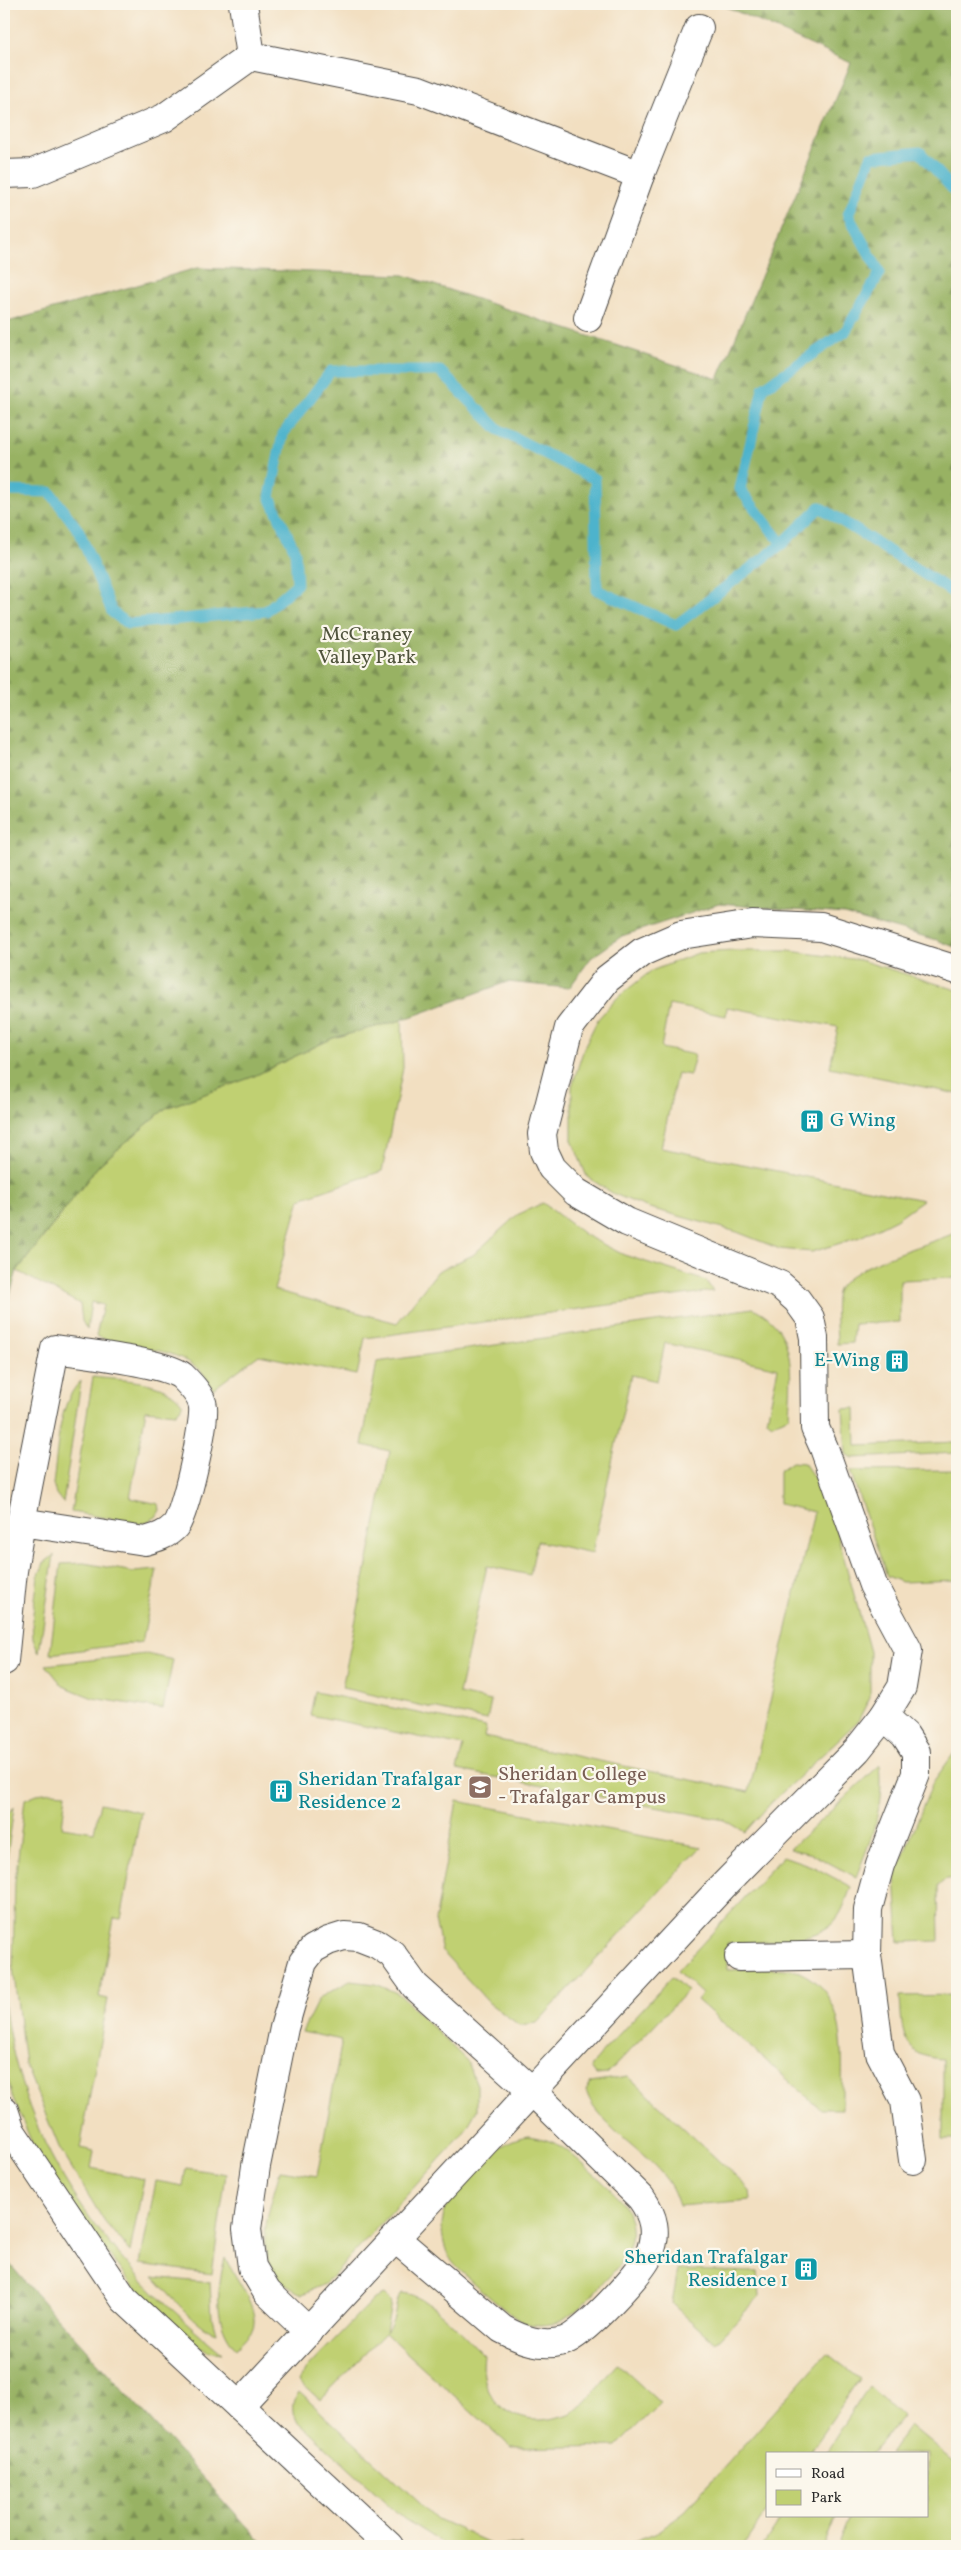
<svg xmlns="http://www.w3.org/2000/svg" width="961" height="2550" font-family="Vollkorn,serif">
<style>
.green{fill:#c0d072;stroke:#767e4e}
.forest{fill:url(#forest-firs);stroke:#626e48}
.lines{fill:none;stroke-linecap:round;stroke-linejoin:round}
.stream{stroke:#4db3cc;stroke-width:11}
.minor-casing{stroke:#494642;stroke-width:30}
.minor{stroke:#fff;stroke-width:28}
.labels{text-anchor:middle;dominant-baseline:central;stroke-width:4.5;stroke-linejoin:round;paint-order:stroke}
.park-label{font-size:20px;fill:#50543d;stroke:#fbf7ec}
.culture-label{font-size:20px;fill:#0d838f;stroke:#fbf7ec;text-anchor:start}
.education-label{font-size:20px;fill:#785e54;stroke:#fbf7ec;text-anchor:start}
</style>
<defs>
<pattern id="forest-firs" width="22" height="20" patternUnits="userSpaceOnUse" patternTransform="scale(1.25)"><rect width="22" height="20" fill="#98b264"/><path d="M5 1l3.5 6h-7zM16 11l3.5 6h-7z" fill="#7c9153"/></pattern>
</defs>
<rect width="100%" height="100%" fill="#fbf7ec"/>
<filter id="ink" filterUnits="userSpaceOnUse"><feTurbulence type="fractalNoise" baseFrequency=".02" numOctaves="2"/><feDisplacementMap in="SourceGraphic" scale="10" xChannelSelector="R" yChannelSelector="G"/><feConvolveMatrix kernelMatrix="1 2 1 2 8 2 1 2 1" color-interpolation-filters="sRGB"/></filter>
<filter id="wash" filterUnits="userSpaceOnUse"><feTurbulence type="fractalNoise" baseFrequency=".0096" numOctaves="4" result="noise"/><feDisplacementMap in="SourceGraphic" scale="20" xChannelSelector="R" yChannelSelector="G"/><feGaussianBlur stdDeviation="1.12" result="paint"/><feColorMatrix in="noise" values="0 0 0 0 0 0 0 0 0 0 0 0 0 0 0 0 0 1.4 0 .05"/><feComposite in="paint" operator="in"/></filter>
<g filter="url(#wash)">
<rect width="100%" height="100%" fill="#f2dfc1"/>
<g class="green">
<path d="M 733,951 L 789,951 L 860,960 L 957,990 L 957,1094 L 830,1067 L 838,1027 L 727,1007 L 726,1016 L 669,1005 L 661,1048 L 695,1055 L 690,1075 L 677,1073 L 661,1148 L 923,1200 L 896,1219 L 860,1237 L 812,1252 L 780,1249 L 737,1232 L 646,1207 L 614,1194 L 587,1177 L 572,1140 L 572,1086 L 585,1045 L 598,1019 L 618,997 L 651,971 L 698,953 Z"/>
<path d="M 402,1020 L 403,1068 L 382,1171 L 300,1199 L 274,1290 L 397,1323 L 438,1271 L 473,1255 L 517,1215 L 543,1203 L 585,1235 L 624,1255 L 706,1281 L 713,1291 L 365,1338 L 357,1375 L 259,1355 L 213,1389 C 209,1383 205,1375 200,1370 C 171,1345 130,1350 96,1336 L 103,1305 L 91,1302 L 87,1330 L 82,1321 L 80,1304 L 17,1271 L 99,1165 L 166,1108 L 252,1077 L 333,1038 Z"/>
<path d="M 957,1232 L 957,1278 L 900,1280 L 900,1322 L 854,1324 L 852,1343 L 837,1344 C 837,1332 833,1300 838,1290 C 851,1263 929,1245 957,1232 Z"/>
<path d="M 753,1308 C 798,1329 791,1375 789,1416 L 772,1424 L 767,1420 L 778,1368 L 665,1343 L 657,1381 L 631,1375 L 592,1553 L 537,1541 L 530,1575 L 487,1566 L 459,1694 L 491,1701 L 487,1720 L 342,1688 L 390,1451 L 362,1445 L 377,1362 Z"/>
<path d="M 93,1377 C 122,1381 166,1378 183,1405 L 176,1413 L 146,1410 L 130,1498 L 159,1504 L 160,1510 L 156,1517 L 142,1524 L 71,1512 Z"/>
<path d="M 81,1381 L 63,1503 L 56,1494 L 53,1484 C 58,1452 57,1403 81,1381 Z"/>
<path d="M 855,1408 L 856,1446 L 957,1442 L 957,1453 L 852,1458 L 846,1454 L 843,1409 Z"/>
<path d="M 792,1462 L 804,1463 L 815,1479 L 835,1526 L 870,1652 L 870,1697 L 858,1721 L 771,1803 L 745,1832 L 725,1820 L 457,1770 L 463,1746 L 310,1715 L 315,1692 L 486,1727 L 484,1737 L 749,1792 L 814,1512 L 779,1504 L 779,1471 Z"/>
<path d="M 957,1470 L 957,1580 L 902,1582 L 887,1576 L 850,1471 Z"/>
<path d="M 54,1555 L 39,1652 L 33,1639 L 32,1620 L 38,1577 L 44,1563 Z"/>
<path d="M 84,1563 L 134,1572 L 157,1570 L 142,1642 L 50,1654 L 61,1564 Z"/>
<path d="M 146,1654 L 173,1660 L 163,1709 L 93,1698 L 63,1686 L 46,1665 Z"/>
<path d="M 957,1749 L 957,1879 L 946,1879 L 938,1886 L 939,1941 L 899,1942 L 895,1876 L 933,1782 Z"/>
<path d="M 880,1765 C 885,1805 871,1840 856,1877 L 812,1854 L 790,1849 Z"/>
<path d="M 52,1792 L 66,1793 L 62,1827 L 94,1832 L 100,1803 L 141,1812 L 121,1919 L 114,1918 L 99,1997 L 108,1999 L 80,2148 L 94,2151 L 91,2168 L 144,2179 L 130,2252 L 104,2221 L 59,2147 L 25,2064 L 13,1967 L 15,1882 L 25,1799 L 37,1794 Z"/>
<path d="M 457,1801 L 701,1847 L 537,2023 L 519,2025 L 489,2003 L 442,1951 L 435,1921 Z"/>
<path d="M 14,1807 L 4,1878 L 4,1819 Z"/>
<path d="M 783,1856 L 814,1867 L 851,1887 C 847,1897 844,1909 837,1918 C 819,1945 757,1941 727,1944 L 727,1970 C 746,1970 782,1965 799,1972 C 852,1996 841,2061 842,2109 L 821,2109 L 697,2000 L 702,1994 L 677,1971 Z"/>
<path d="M 672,1977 L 687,1991 L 607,2074 L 596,2075 L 591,2068 L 598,2057 Z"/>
<path d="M 350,1981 L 376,1984 L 399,1994 L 468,2062 L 477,2085 L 477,2110 L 463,2134 L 325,2284 L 302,2294 C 244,2268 268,2218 280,2170 L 317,2176 L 342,2040 L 302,2032 L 319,1998 Z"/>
<path d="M 957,1995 L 957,2140 L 943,2140 L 943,2059 C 900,2057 902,2030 900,1996 Z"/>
<path d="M 4,2001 C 23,2155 106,2257 222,2353 L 208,2351 L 190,2341 L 126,2278 L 38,2157 L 12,2096 L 4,2065 Z"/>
<path d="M 628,2076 L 750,2190 L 751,2200 L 679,2206 C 677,2200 675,2194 672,2188 C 652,2152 601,2132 586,2091 L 591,2082 Z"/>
<path d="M 528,2136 C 540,2138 550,2140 560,2146 C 572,2153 610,2188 620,2199 C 627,2208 633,2226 631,2238 C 629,2257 614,2271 601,2285 C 584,2303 568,2325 540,2325 C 536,2325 530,2325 525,2323 C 514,2320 458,2271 451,2260 C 445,2251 442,2238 442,2227 C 442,2204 462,2187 477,2171 C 494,2153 503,2140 528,2136 Z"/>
<path d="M 186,2168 L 226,2174 L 212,2274 L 140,2264 L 156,2181 L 183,2186 Z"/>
<path d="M 225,2258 C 234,2276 262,2311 252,2330 C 248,2336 241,2342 236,2348 C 213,2323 217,2288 225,2258 Z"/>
<path d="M 678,2270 L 758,2272 L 760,2296 L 715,2343 L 672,2304 Z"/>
<path d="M 153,2277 L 210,2283 L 212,2318 L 216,2333 C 196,2328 168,2292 153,2277 Z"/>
<path d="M 402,2293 C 430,2295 464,2336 484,2355 C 477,2400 515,2430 558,2417 C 563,2416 569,2415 573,2412 C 586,2404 606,2377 618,2364 L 660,2403 L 617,2446 L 512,2448 L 385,2333 L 320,2400 L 299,2381 L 306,2369 L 374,2299 L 384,2295 L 391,2302 L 386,2332 C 399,2316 392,2305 402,2293 Z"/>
<path d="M 827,2353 L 860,2379 L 808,2454 L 767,2454 L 767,2511 L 743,2546 L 621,2546 L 655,2533 L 685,2511 Z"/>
<path d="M 869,2386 L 902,2417 L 872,2454 L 825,2454 Z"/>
<path d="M 299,2392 L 437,2519 L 492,2544 L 523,2546 L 447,2546 L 404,2519 L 298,2422 C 292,2410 292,2403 299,2392 Z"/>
<path d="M 910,2425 L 957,2464 L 957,2546 L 837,2546 L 849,2516 L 927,2516 L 927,2454 L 889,2454 Z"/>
<path d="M 783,2516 L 836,2516 L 824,2546 L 763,2546 Z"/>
</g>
<g class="forest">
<path d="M 720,4 L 957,4 L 957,948 L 937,940 L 844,914 L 719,904 L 622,936 L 591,958 L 569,988 L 507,982 L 402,1020 L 333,1038 L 252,1077 L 166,1108 L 99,1165 L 17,1271 L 4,1316 L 4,323 L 197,268 L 404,275 L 718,379 L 851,63 Z"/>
<path d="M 4,2257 L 25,2282 L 265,2546 L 4,2546 Z"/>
</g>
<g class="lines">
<g class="stream">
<path d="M 4,491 L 50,492 L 79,531 L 112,612 L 128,624 L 266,611 L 297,584 L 295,551 L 270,497 L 283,434 L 331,371 L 440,371 L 499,430 L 595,479 L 597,590 L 676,625 L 782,544 L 820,507 L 957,595"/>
<path d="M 782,544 L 740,489 L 763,388 L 845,332 L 880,273 L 848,215 L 871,157 L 920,152 L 957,194"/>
</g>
</g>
</g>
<g filter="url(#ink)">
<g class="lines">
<g class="minor-casing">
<g id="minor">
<path d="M 243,4 L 251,56 L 419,90 L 640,175"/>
<path d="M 4,174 L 33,173 L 164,118 L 251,56"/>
<path d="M 588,318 L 640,175 L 699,28"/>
<path d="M 4,1661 L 13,1571 L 21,1522 L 55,1349 C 81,1353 164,1362 182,1376 C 190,1384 202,1396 203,1407 C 205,1424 185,1515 175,1526 C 167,1535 156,1538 145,1541 L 21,1522"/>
<path d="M 884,1716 L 902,1687 L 908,1650 L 873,1585 L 824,1448 L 815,1428 L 814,1338 L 810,1318 L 797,1300 L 780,1285 L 627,1222 L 576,1192 L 552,1168 L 544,1151 L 542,1134 L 569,1028 L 607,979 L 642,952 L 681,935 L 752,924 L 821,927 L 957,970"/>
<path d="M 739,1957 L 867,1955"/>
<path d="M 4,2110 L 11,2131 L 124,2299 L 239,2406"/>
<path d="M 309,2332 L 267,2292 L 252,2267 L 247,2229 L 256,2166 L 284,2028 L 303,1962 L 313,1949 L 328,1941 L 344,1936 L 359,1937 L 377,1944 L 392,1954 L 415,1986 L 532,2091 L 641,2198 C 654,2216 658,2233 649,2255 C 641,2273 582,2336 564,2341 C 542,2347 522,2340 502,2329 L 396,2239"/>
<path d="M 389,2546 L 239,2406 L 722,1887 L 857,1750 L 884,1716 L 905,1735 L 916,1752 L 916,1774 L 880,1865 L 872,1894 L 868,1909 L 867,1955 L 880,2053 L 905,2101 L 913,2160"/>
</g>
</g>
<use href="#minor" class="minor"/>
</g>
</g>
<defs>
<g id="building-square" transform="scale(1.25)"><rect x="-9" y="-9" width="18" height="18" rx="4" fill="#0f9aa8" stroke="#fbf7ec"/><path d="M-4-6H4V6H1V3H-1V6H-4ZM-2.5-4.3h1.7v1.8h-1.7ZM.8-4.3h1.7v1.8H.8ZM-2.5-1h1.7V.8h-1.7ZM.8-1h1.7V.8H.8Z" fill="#fff"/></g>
<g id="university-square" transform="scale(1.25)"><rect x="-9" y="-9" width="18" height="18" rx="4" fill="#8d6e63" stroke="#fbf7ec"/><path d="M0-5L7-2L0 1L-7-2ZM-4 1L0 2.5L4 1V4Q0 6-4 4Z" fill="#fff"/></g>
</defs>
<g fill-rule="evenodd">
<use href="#building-square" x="812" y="1121"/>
<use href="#building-square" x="897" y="1361"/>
<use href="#university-square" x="480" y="1787"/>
<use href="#building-square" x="281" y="1791"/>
<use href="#building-square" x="806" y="2269"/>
</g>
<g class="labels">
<g class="park-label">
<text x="367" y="635">McCraney<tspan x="367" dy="23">Valley Park</tspan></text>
</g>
<g class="culture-label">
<text x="830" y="1121">G Wing</text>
<text x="880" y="1361" text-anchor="end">E-Wing</text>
<text x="298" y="1780">Sheridan Trafalgar<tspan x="298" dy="23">Residence 2</tspan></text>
<text x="788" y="2258" text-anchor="end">Sheridan Trafalgar<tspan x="788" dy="23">Residence 1</tspan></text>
</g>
<g class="education-label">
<text x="498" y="1775">Sheridan College<tspan x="498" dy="23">- Trafalgar Campus</tspan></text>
</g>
</g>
<rect width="961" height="2550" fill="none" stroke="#fbf7ec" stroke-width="20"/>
<rect x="766" y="2452" width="162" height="65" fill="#fbf7ec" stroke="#a8a59f"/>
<rect x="776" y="2469" width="25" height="8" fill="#ffffff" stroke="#a8a59f"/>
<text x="811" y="2478" font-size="15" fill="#2b2b2b">Road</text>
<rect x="776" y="2490" width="25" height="15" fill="#c0d072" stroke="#a8a59f"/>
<text x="811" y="2502" font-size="15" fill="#2b2b2b">Park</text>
</svg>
